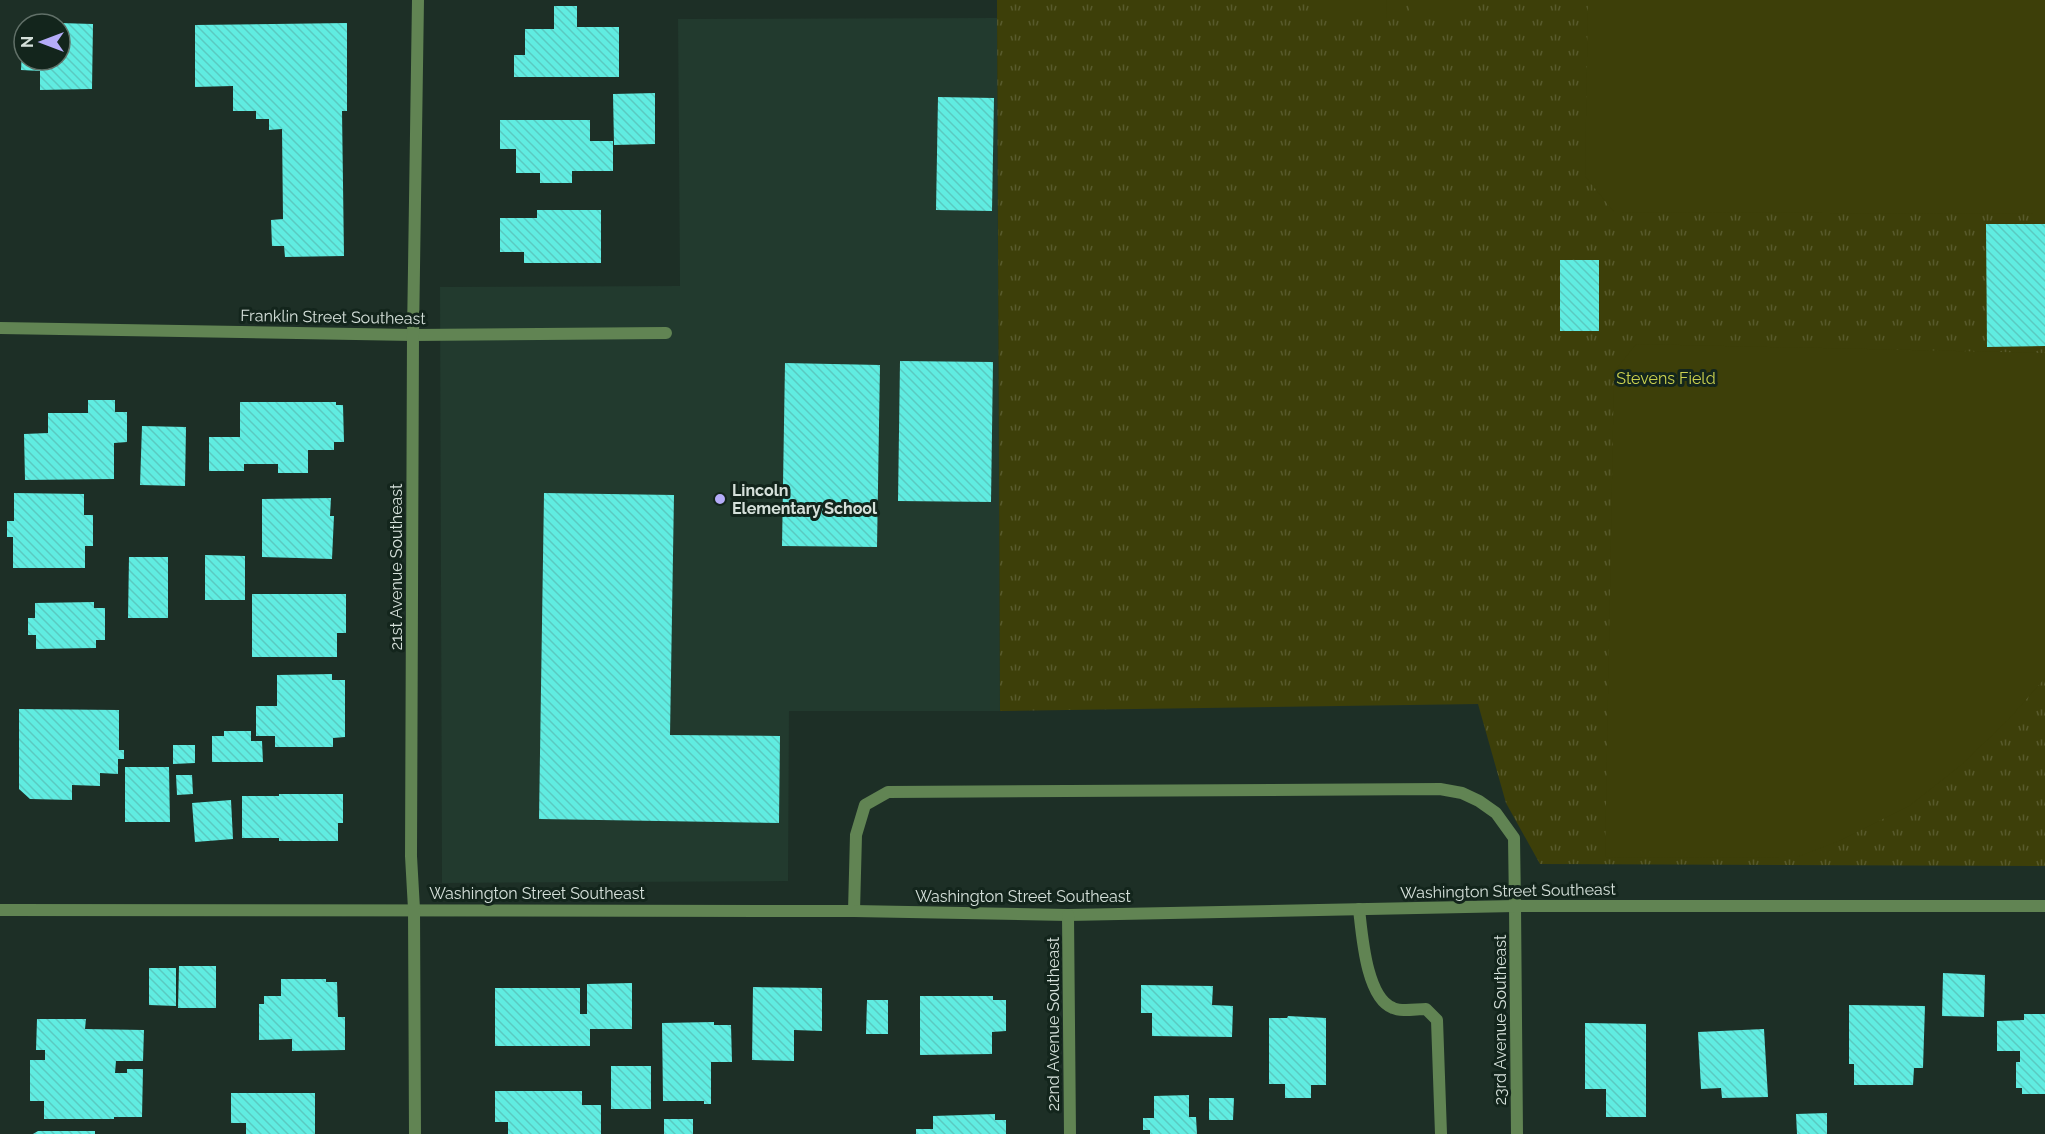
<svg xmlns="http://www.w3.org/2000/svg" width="2045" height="1134" font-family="Raleway,sans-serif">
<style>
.built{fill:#223a2e}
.grass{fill:url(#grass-tufts)}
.garden{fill:#3d3f09}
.building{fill:url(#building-back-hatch)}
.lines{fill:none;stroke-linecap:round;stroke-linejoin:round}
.service{stroke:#618453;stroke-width:12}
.minor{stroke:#618453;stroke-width:12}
.poi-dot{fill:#b5acf9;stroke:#13251c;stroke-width:2}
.labels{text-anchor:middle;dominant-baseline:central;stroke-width:6;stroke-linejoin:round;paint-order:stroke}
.street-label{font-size:16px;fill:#d5e0da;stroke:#13251c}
.park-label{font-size:16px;fill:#ccd24f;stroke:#13251c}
.poi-label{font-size:16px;font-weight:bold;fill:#d5e0da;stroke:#13251c;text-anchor:start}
</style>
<defs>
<pattern id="grass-tufts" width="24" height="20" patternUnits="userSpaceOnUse" patternTransform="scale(1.5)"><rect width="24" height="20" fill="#3d3f09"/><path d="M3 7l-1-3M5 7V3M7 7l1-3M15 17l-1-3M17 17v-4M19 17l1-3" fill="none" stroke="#585a2c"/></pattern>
<pattern id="building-back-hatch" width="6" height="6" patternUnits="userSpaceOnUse" patternTransform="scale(1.5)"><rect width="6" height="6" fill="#60ece1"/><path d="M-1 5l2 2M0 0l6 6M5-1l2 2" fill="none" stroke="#5acac1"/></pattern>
</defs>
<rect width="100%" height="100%" fill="#1d2f26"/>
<path class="built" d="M 997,18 L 1000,711 L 789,711 L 788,881 L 442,883 L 440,287 L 680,286 L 678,19 Z"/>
<path class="grass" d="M 997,0 L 2045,0 L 2045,866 L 1540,864 L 1506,803 L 1478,704 L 1000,711 Z"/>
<g class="garden">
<path d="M 1319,0 L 1387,0 L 1386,19 L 1319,19 Z"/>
<rect x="1409" y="0" width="68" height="19"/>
<path d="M 1588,0 L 2045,0 L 2045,214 L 1614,212 L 1585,176 Z"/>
<path d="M 1636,344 L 2045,353 L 2045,678 L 2009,719 L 1960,766 L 1909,806 L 1839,841 L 1797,857 L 1605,858 L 1614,372 Z"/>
</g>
<g class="building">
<path d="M 554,6 L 577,6 L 577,27 L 619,27 L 619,77 L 514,77 L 514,55 L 525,55 L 525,29 L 554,29 Z"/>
<path d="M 60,23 L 93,24 L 92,89 L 40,90 L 40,71 L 21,70 L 22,50 L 24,50 L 24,60 L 60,60 Z"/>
<path d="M 347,23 L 347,111 L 342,111 L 344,256 L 285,257 L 284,246 L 272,246 L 271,220 L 283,219 L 282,129 L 269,130 L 269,119 L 256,119 L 256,111 L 233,111 L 233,86 L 195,87 L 195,25 Z"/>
<path d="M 655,93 L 655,144 L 614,145 L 613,94 Z"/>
<path d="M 938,97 L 994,98 L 992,211 L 936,210 Z"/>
<path d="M 500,120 L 590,120 L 590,141 L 613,141 L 613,171 L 572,171 L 572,183 L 540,183 L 540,173 L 516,173 L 516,149 L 500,149 Z"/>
<path d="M 537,210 L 601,210 L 601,263 L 524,263 L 524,252 L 500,252 L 500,218 L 537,218 Z"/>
<path d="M 1986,224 L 2045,224 L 2045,346 L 1987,347 Z"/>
<rect x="1560" y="260" width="39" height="71"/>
<path d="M 900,361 L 993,362 L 991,502 L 898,501 Z"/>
<path d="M 785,363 L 880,365 L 877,547 L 782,546 Z"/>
<path d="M 88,400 L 115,400 L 115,412 L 127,412 L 127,442 L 114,443 L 114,479 L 25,480 L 24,434 L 48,433 L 48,413 L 88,413 Z"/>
<path d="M 240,402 L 336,402 L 336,405 L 343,405 L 344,442 L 334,442 L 334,450 L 308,450 L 308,473 L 278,473 L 278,464 L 244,464 L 244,471 L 209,471 L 209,437 L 240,437 Z"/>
<path d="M 142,426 L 186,427 L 185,486 L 140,485 Z"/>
<path d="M 14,493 L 84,494 L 84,515 L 93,515 L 93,546 L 85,546 L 85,568 L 13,568 L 13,537 L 7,537 L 7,521 L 14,521 Z"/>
<path d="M 544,493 L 674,495 L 670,735 L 780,736 L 779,823 L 539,819 Z"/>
<path d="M 331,498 L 330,516 L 334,516 L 332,559 L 262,557 L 262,499 Z"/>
<path d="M 205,555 L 245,556 L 245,600 L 205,600 Z"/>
<path d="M 129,557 L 168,557 L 168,618 L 128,618 Z"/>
<path d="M 252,594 L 346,594 L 346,633 L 337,633 L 337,657 L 252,657 Z"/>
<path d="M 94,602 L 94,608 L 105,608 L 105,640 L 96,640 L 96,648 L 36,649 L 36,635 L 28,635 L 28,618 L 35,618 L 35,603 Z"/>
<path d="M 332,674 L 332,680 L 345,680 L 345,737 L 333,738 L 333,747 L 275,747 L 275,736 L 256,736 L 256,706 L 277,706 L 277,675 Z"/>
<path d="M 19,709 L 119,710 L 119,750 L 124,750 L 124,759 L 118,759 L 118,774 L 100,773 L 100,786 L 72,785 L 72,800 L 30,799 L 19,789 Z"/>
<path d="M 224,731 L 251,731 L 251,741 L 262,741 L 263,762 L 212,762 L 212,736 L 224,736 Z"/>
<path d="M 173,745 L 195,745 L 195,763 L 173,764 Z"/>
<path d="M 125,767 L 169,767 L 170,822 L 125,822 Z"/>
<path d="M 176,775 L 192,775 L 193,794 L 177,795 Z"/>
<path d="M 279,794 L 343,794 L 343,823 L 338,823 L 338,841 L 279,841 L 279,838 L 242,838 L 242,796 L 279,796 Z"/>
<path d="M 231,800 L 233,839 L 195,842 L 192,803 Z"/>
<path d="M 179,966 L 216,966 L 216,1008 L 178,1008 Z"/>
<path d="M 149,968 L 176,968 L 176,1006 L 149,1005 Z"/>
<path d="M 1943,973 L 1985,975 L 1984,1017 L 1942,1016 Z"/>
<path d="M 281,979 L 326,979 L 326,982 L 337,982 L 338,1017 L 345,1017 L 345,1050 L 292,1051 L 292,1039 L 259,1040 L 259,1004 L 264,1004 L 264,996 L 281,996 Z"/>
<path d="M 632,983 L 632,1029 L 590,1029 L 590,1046 L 495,1046 L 495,988 L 580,988 L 580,1014 L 587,1014 L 587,984 Z"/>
<path d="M 1141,985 L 1213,986 L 1212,1005 L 1233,1006 L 1232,1037 L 1152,1036 L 1152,1013 L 1141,1013 Z"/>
<path d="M 753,987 L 822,988 L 822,1031 L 794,1030 L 794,1061 L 752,1060 Z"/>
<path d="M 920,996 L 993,996 L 993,1000 L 1006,1000 L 1006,1031 L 992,1032 L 992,1054 L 920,1055 Z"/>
<path d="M 867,1000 L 888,1000 L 888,1034 L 866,1034 Z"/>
<path d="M 1849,1005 L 1925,1006 L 1923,1068 L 1914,1068 L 1913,1085 L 1854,1085 L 1854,1064 L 1849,1064 Z"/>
<path d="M 2024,1014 L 2045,1014 L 2045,1094 L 2022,1094 L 2022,1088 L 2016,1088 L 2016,1062 L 2020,1062 L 2020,1051 L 1997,1051 L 1997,1021 L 2024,1020 Z"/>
<path d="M 1288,1016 L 1326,1018 L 1326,1085 L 1311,1085 L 1311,1098 L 1285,1098 L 1285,1084 L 1269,1084 L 1269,1018 L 1287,1018 Z"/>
<path d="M 37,1019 L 86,1019 L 85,1029 L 144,1030 L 143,1061 L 116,1061 L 115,1073 L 127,1073 L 127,1069 L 143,1069 L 142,1117 L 114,1117 L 114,1119 L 44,1119 L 44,1101 L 30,1101 L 30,1060 L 45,1060 L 45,1050 L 36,1050 Z"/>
<path d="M 714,1022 L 714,1025 L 731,1025 L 732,1062 L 711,1062 L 711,1104 L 704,1104 L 704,1101 L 663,1101 L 662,1023 Z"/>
<path d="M 1585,1023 L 1646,1024 L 1646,1117 L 1606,1117 L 1606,1089 L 1585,1089 Z"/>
<path d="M 1764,1029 L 1768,1097 L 1722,1098 L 1721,1088 L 1701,1089 L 1698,1032 Z"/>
<rect x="611" y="1066" width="40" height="43"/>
<path d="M 495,1091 L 582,1091 L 582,1105 L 601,1105 L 601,1134 L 508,1134 L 508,1122 L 495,1122 Z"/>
<path d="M 231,1093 L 315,1093 L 315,1134 L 246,1134 L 246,1123 L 231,1123 Z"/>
<path d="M 1189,1095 L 1189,1117 L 1196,1117 L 1197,1134 L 1150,1134 L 1150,1130 L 1143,1130 L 1143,1118 L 1154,1118 L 1154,1096 Z"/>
<path d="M 1209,1098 L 1234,1098 L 1233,1120 L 1209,1120 Z"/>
<path d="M 1827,1113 L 1827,1134 L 1797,1134 L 1796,1114 Z"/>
<path d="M 995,1114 L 995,1120 L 1006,1120 L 1006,1134 L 916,1134 L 916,1129 L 933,1129 L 933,1116 Z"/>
<rect x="664" y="1119" width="29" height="15"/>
<path d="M 38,1131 L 95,1131 L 95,1134 L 33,1134 Z"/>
</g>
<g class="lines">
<g class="service">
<path d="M 1359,909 C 1362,934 1366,998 1393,1008 C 1401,1012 1416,1009 1426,1009 L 1437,1020 L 1441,1134"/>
<path d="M 854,911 L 856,835 L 865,805 L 888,792 L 1440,789 L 1462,793 L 1479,801 L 1496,813 L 1514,838 L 1515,906"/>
</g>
<g class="minor">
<path d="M 0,328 L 413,335 L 666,333"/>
<path d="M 1515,906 L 1517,1134"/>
<path d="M 0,910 L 854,911 L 1068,915 L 1515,906 L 2045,906"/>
<path d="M 1068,915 L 1070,1134"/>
<path d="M 415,1134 L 414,909 L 411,856 L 413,335 L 418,0"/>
</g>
</g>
<circle class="poi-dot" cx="720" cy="499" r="6"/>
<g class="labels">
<g class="street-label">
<text transform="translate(333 317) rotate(1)">Franklin Street Southeast</text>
<text transform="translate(396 567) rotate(-90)">21st Avenue Southeast</text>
<text transform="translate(1508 891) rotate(-1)">Washington Street Southeast</text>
<text x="537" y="893">Washington Street Southeast</text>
<text x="1023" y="896">Washington Street Southeast</text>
<text transform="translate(1500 1020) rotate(-90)">23rd Avenue Southeast</text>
<text transform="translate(1053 1024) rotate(-90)">22nd Avenue Southeast</text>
</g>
<g class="park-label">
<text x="1666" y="378">Stevens Field</text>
</g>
<g class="poi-label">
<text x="732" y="490">Lincoln<tspan x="732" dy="18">Elementary School</tspan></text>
</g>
</g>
<g transform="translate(42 42) rotate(270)"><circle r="28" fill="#13251c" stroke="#617068" stroke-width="1.5"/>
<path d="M0-4.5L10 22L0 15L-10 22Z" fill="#b5acf9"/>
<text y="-9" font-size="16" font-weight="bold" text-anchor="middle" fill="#d5e0da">N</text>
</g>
</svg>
